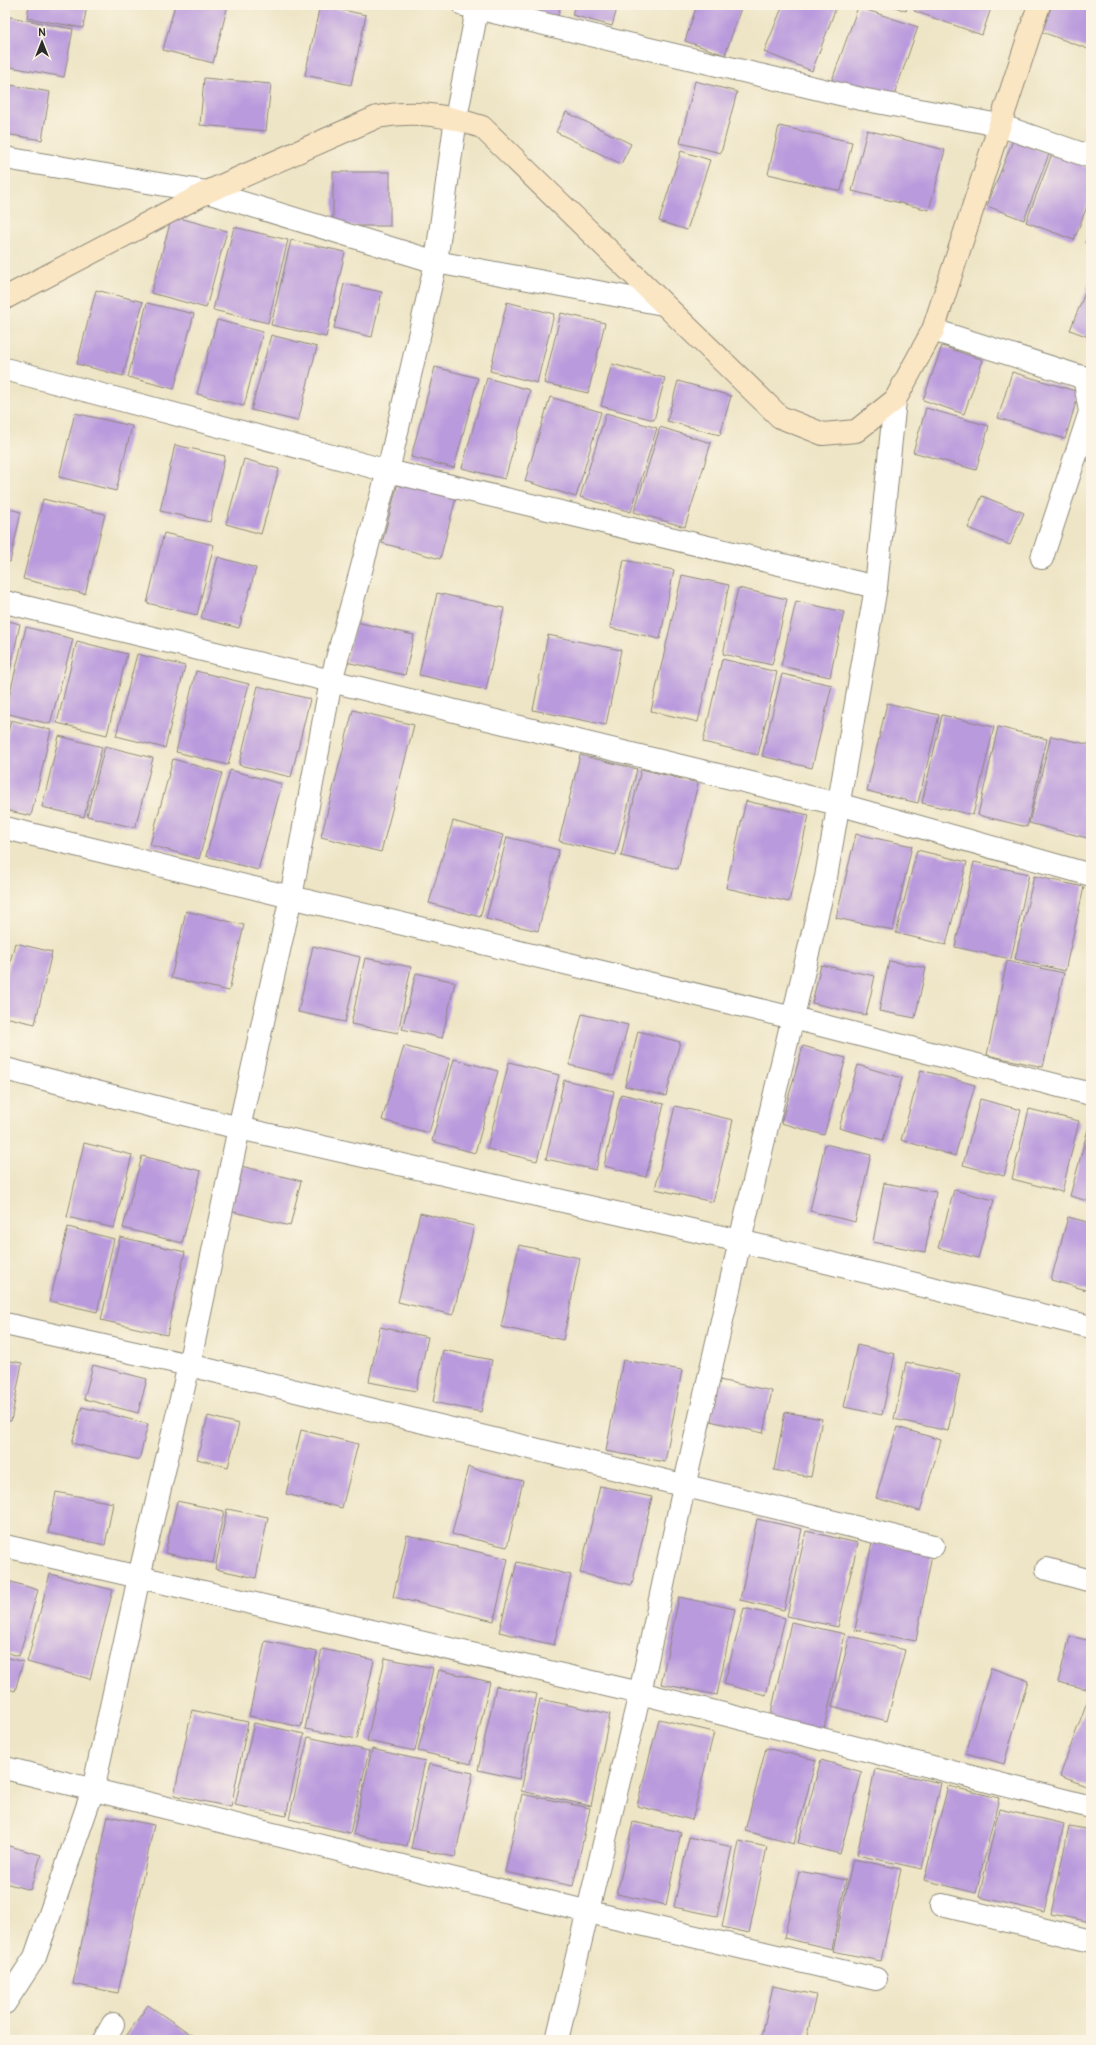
<svg xmlns="http://www.w3.org/2000/svg" width="1096" height="2045" font-family="Pangolin,sans-serif">
<style>
.building{fill:#b99add}
.lines{fill:none;stroke-linecap:round;stroke-linejoin:round}
.street-casing{stroke:#8c8878;stroke-width:24}
.secondary-casing{stroke:#8c8878;stroke-width:24}
.street{stroke:#fff;stroke-width:22}
.secondary{stroke:#fbe6c4;stroke-width:22}
</style>
<rect width="100%" height="100%" fill="#fcf5e5"/>
<filter id="ink" filterUnits="userSpaceOnUse"><feTurbulence type="fractalNoise" baseFrequency=".025" numOctaves="2"/><feDisplacementMap in="SourceGraphic" scale="8" xChannelSelector="R" yChannelSelector="G"/><feConvolveMatrix kernelMatrix="1 2 1 2 8 2 1 2 1" color-interpolation-filters="sRGB"/></filter>
<filter id="wash" filterUnits="userSpaceOnUse"><feTurbulence type="fractalNoise" baseFrequency=".012" numOctaves="4" result="noise"/><feDisplacementMap in="SourceGraphic" scale="16" xChannelSelector="R" yChannelSelector="G"/><feGaussianBlur stdDeviation="0.9" result="paint"/><feColorMatrix in="noise" values="0 0 0 0 0 0 0 0 0 0 0 0 0 0 0 0 0 1.4 0 .05"/><feComposite in="paint" operator="in"/></filter>
<g filter="url(#wash)">
<rect width="100%" height="100%" fill="#eee5c6"/>
<g id="blocks">
<g class="building">
<path d="M 29,5 L 87,5 L 83,28 L 27,18 Z"/>
<path d="M 175,5 L 228,5 L 213,63 L 163,50 Z"/>
<path d="M 320,5 L 366,15 L 351,85 L 305,75 Z"/>
<path d="M 512,5 L 561,5 L 557,18 Z"/>
<path d="M 575,5 L 618,5 L 612,26 L 572,15 Z"/>
<path d="M 697,5 L 742,5 L 725,55 L 685,41 Z"/>
<path d="M 783,5 L 837,5 L 812,71 L 764,52 Z"/>
<path d="M 890,5 L 908,5 L 906,11 Z"/>
<path d="M 917,5 L 992,5 L 982,35 L 914,11 Z"/>
<path d="M 1052,5 L 1091,5 L 1091,50 L 1042,32 Z"/>
<path d="M 858,7 L 918,27 L 891,104 L 831,83 Z"/>
<path d="M 5,16 L 73,29 L 64,77 L 5,66 Z"/>
<path d="M 204,78 L 271,84 L 266,131 L 200,125 Z"/>
<path d="M 695,81 L 737,92 L 721,153 L 680,143 Z"/>
<path d="M 5,84 L 50,92 L 42,140 L 5,134 Z"/>
<path d="M 566,112 L 631,144 L 621,164 L 556,132 Z"/>
<path d="M 779,126 L 852,142 L 841,191 L 768,174 Z"/>
<path d="M 867,130 L 945,150 L 929,210 L 852,191 Z"/>
<path d="M 1013,140 L 1049,154 L 1024,220 L 987,206 Z"/>
<path d="M 681,151 L 710,160 L 687,230 L 659,221 Z"/>
<path d="M 1052,154 L 1091,169 L 1091,196 L 1074,240 L 1026,222 Z"/>
<rect x="333" y="172" width="57" height="54"/>
<path d="M 172,216 L 227,231 L 206,308 L 151,293 Z"/>
<path d="M 234,227 L 288,240 L 268,323 L 213,310 Z"/>
<path d="M 1091,228 L 1091,245 L 1085,243 Z"/>
<path d="M 291,240 L 345,252 L 326,337 L 271,325 Z"/>
<path d="M 1091,278 L 1091,338 L 1070,330 Z"/>
<path d="M 344,284 L 382,292 L 372,337 L 334,328 Z"/>
<path d="M 96,290 L 143,302 L 123,376 L 77,364 Z"/>
<path d="M 507,302 L 554,314 L 537,383 L 490,371 Z"/>
<path d="M 147,303 L 194,314 L 174,389 L 128,377 Z"/>
<path d="M 561,313 L 605,323 L 588,393 L 544,383 Z"/>
<path d="M 217,320 L 263,332 L 244,406 L 197,394 Z"/>
<path d="M 271,335 L 317,347 L 298,421 L 251,410 Z"/>
<path d="M 942,346 L 983,360 L 964,414 L 923,400 Z"/>
<path d="M 612,364 L 665,378 L 654,420 L 601,406 Z"/>
<path d="M 435,367 L 478,378 L 454,468 L 411,457 Z"/>
<path d="M 1012,372 L 1079,392 L 1065,439 L 998,418 Z"/>
<path d="M 487,378 L 530,390 L 505,479 L 462,468 Z"/>
<path d="M 678,381 L 731,396 L 720,435 L 667,421 Z"/>
<path d="M 550,397 L 601,412 L 576,497 L 525,481 Z"/>
<path d="M 926,408 L 989,426 L 976,470 L 913,452 Z"/>
<path d="M 75,413 L 132,426 L 116,491 L 59,477 Z"/>
<path d="M 606,413 L 657,428 L 631,512 L 580,497 Z"/>
<path d="M 660,427 L 711,443 L 685,527 L 634,512 Z"/>
<path d="M 175,445 L 225,456 L 210,522 L 160,511 Z"/>
<path d="M 1091,445 L 1091,462 L 1085,460 Z"/>
<path d="M 244,459 L 279,469 L 261,534 L 226,524 Z"/>
<path d="M 399,479 L 457,494 L 440,559 L 382,543 Z"/>
<path d="M 982,496 L 1024,513 L 1010,545 L 968,528 Z"/>
<path d="M 43,499 L 105,514 L 85,594 L 23,579 Z"/>
<path d="M 5,508 L 21,512 L 10,562 L 5,561 Z"/>
<path d="M 164,533 L 214,545 L 197,615 L 147,603 Z"/>
<path d="M 218,557 L 256,568 L 239,628 L 201,618 Z"/>
<path d="M 624,560 L 674,570 L 660,639 L 610,628 Z"/>
<path d="M 682,575 L 729,585 L 698,722 L 651,711 Z"/>
<path d="M 738,588 L 787,599 L 772,665 L 723,654 Z"/>
<path d="M 437,593 L 504,608 L 486,690 L 419,675 Z"/>
<path d="M 796,601 L 844,612 L 830,677 L 781,666 Z"/>
<path d="M 5,620 L 20,624 L 6,690 L 5,690 Z"/>
<path d="M 356,622 L 414,635 L 405,675 L 346,662 Z"/>
<path d="M 26,627 L 73,639 L 50,724 L 5,713 Z"/>
<path d="M 548,635 L 621,650 L 606,725 L 533,710 Z"/>
<path d="M 77,641 L 127,654 L 107,735 L 57,723 Z"/>
<path d="M 137,654 L 185,666 L 165,748 L 116,736 Z"/>
<path d="M 722,659 L 777,672 L 758,755 L 703,742 Z"/>
<path d="M 196,671 L 249,684 L 228,765 L 176,752 Z"/>
<path d="M 782,674 L 832,685 L 812,768 L 762,756 Z"/>
<path d="M 258,686 L 310,699 L 291,777 L 239,765 Z"/>
<path d="M 887,703 L 939,715 L 918,803 L 867,791 Z"/>
<path d="M 353,710 L 414,725 L 381,852 L 321,837 Z"/>
<path d="M 942,715 L 994,727 L 973,815 L 922,803 Z"/>
<path d="M 5,718 L 9,718 L 6,732 L 5,732 Z"/>
<path d="M 11,720 L 51,730 L 31,816 L 5,810 L 5,746 Z"/>
<path d="M 998,727 L 1047,739 L 1027,827 L 978,815 Z"/>
<path d="M 59,736 L 102,747 L 84,817 L 42,807 Z"/>
<path d="M 1051,736 L 1091,745 L 1091,821 L 1087,838 L 1029,823 Z"/>
<path d="M 105,746 L 153,758 L 135,828 L 87,816 Z"/>
<path d="M 580,755 L 637,769 L 616,855 L 559,841 Z"/>
<path d="M 173,759 L 222,773 L 199,859 L 150,845 Z"/>
<path d="M 641,769 L 698,783 L 678,869 L 621,856 Z"/>
<path d="M 230,770 L 282,784 L 258,870 L 206,856 Z"/>
<path d="M 746,801 L 809,815 L 789,902 L 726,888 Z"/>
<path d="M 453,821 L 503,835 L 480,917 L 429,903 Z"/>
<path d="M 856,834 L 912,846 L 893,930 L 836,918 Z"/>
<path d="M 507,837 L 559,850 L 538,931 L 486,919 Z"/>
<path d="M 917,850 L 967,862 L 946,945 L 896,933 Z"/>
<path d="M 974,862 L 1029,874 L 1011,959 L 955,947 Z"/>
<path d="M 1034,876 L 1084,887 L 1065,971 L 1015,959 Z"/>
<path d="M 186,911 L 244,925 L 229,991 L 171,978 Z"/>
<path d="M 15,943 L 52,952 L 35,1024 L 5,1017 L 5,982 Z"/>
<path d="M 313,946 L 360,957 L 345,1022 L 298,1012 Z"/>
<path d="M 365,958 L 411,967 L 398,1033 L 351,1024 Z"/>
<path d="M 889,961 L 926,968 L 915,1018 L 879,1011 Z"/>
<path d="M 1007,961 L 1064,973 L 1043,1067 L 987,1055 Z"/>
<path d="M 821,965 L 875,976 L 866,1015 L 812,1003 Z"/>
<path d="M 416,973 L 455,982 L 442,1038 L 402,1029 Z"/>
<path d="M 582,1014 L 628,1025 L 614,1076 L 569,1065 Z"/>
<path d="M 638,1031 L 680,1042 L 666,1096 L 625,1086 Z"/>
<path d="M 404,1046 L 450,1059 L 429,1133 L 382,1120 Z"/>
<path d="M 803,1046 L 846,1058 L 824,1135 L 781,1123 Z"/>
<path d="M 454,1059 L 498,1071 L 475,1153 L 432,1141 Z"/>
<path d="M 509,1062 L 559,1075 L 537,1161 L 487,1149 Z"/>
<path d="M 858,1065 L 902,1078 L 883,1140 L 839,1128 Z"/>
<path d="M 921,1070 L 975,1085 L 955,1156 L 901,1140 Z"/>
<path d="M 564,1080 L 614,1091 L 596,1170 L 546,1159 Z"/>
<path d="M 621,1094 L 664,1104 L 646,1177 L 604,1166 Z"/>
<path d="M 980,1099 L 1021,1110 L 1004,1176 L 963,1165 Z"/>
<path d="M 675,1106 L 733,1120 L 713,1202 L 655,1189 Z"/>
<path d="M 1029,1109 L 1079,1121 L 1062,1192 L 1012,1179 Z"/>
<path d="M 1091,1118 L 1091,1202 L 1070,1196 Z"/>
<path d="M 84,1143 L 132,1155 L 114,1228 L 67,1217 Z"/>
<path d="M 825,1144 L 871,1155 L 855,1222 L 810,1211 Z"/>
<path d="M 142,1156 L 201,1171 L 182,1243 L 123,1228 Z"/>
<path d="M 241,1166 L 301,1181 L 290,1226 L 230,1211 Z"/>
<path d="M 884,1183 L 936,1192 L 925,1252 L 873,1242 Z"/>
<path d="M 954,1190 L 994,1200 L 978,1258 L 938,1248 Z"/>
<path d="M 420,1213 L 474,1226 L 453,1315 L 398,1302 Z"/>
<path d="M 1068,1217 L 1091,1223 L 1090,1291 L 1051,1280 Z"/>
<path d="M 68,1227 L 114,1239 L 97,1312 L 50,1301 Z"/>
<path d="M 120,1237 L 185,1252 L 167,1335 L 101,1320 Z"/>
<path d="M 519,1245 L 580,1258 L 563,1340 L 501,1327 Z"/>
<path d="M 380,1327 L 428,1337 L 416,1391 L 369,1382 Z"/>
<path d="M 857,1345 L 895,1354 L 882,1415 L 844,1407 Z"/>
<path d="M 443,1350 L 492,1360 L 481,1412 L 433,1402 Z"/>
<path d="M 5,1360 L 22,1363 L 11,1421 L 5,1420 Z"/>
<path d="M 623,1360 L 682,1370 L 665,1462 L 606,1451 Z"/>
<path d="M 906,1362 L 960,1374 L 948,1431 L 894,1419 Z"/>
<path d="M 93,1365 L 147,1379 L 138,1413 L 84,1399 Z"/>
<path d="M 719,1380 L 772,1391 L 763,1433 L 710,1421 Z"/>
<path d="M 82,1407 L 148,1424 L 139,1460 L 72,1443 Z"/>
<path d="M 785,1412 L 822,1419 L 811,1477 L 774,1470 Z"/>
<path d="M 208,1416 L 239,1424 L 228,1467 L 197,1459 Z"/>
<path d="M 897,1427 L 941,1440 L 920,1511 L 876,1498 Z"/>
<path d="M 301,1430 L 358,1444 L 342,1508 L 286,1494 Z"/>
<path d="M 468,1467 L 523,1481 L 507,1547 L 452,1534 Z"/>
<path d="M 600,1486 L 652,1497 L 632,1585 L 580,1573 Z"/>
<path d="M 56,1492 L 113,1503 L 105,1545 L 48,1533 Z"/>
<path d="M 177,1501 L 224,1511 L 213,1563 L 165,1553 Z"/>
<path d="M 227,1509 L 268,1517 L 256,1578 L 215,1569 Z"/>
<path d="M 757,1519 L 802,1529 L 784,1610 L 740,1600 Z"/>
<path d="M 806,1531 L 858,1543 L 838,1627 L 787,1616 Z"/>
<path d="M 407,1535 L 508,1559 L 494,1621 L 393,1597 Z"/>
<path d="M 872,1542 L 932,1554 L 916,1641 L 855,1630 Z"/>
<path d="M 517,1562 L 571,1575 L 554,1645 L 499,1632 Z"/>
<path d="M 50,1574 L 113,1590 L 90,1679 L 27,1662 Z"/>
<path d="M 5,1580 L 38,1590 L 19,1656 L 5,1652 Z"/>
<path d="M 679,1597 L 735,1609 L 717,1695 L 661,1684 Z"/>
<path d="M 744,1608 L 785,1618 L 766,1695 L 724,1684 Z"/>
<path d="M 791,1622 L 845,1634 L 823,1733 L 769,1722 Z"/>
<path d="M 850,1636 L 905,1650 L 887,1721 L 832,1706 Z"/>
<path d="M 1070,1636 L 1091,1641 L 1091,1690 L 1058,1682 Z"/>
<path d="M 265,1641 L 317,1652 L 301,1727 L 249,1716 Z"/>
<path d="M 322,1649 L 374,1660 L 357,1739 L 305,1729 Z"/>
<path d="M 5,1657 L 23,1662 L 15,1691 L 5,1688 Z"/>
<path d="M 385,1658 L 433,1668 L 415,1751 L 367,1741 Z"/>
<path d="M 991,1668 L 1028,1680 L 1004,1764 L 966,1753 Z"/>
<path d="M 439,1670 L 490,1682 L 471,1764 L 418,1751 Z"/>
<path d="M 496,1686 L 537,1694 L 519,1779 L 478,1770 Z"/>
<path d="M 1089,1696 L 1091,1697 L 1091,1788 L 1060,1776 Z"/>
<path d="M 540,1699 L 610,1714 L 591,1806 L 521,1791 Z"/>
<path d="M 192,1710 L 248,1722 L 231,1807 L 174,1795 Z"/>
<path d="M 659,1719 L 714,1732 L 692,1820 L 637,1806 Z"/>
<path d="M 254,1723 L 304,1734 L 286,1816 L 235,1805 Z"/>
<path d="M 308,1737 L 369,1751 L 350,1833 L 289,1819 Z"/>
<path d="M 766,1748 L 816,1760 L 794,1844 L 745,1831 Z"/>
<path d="M 372,1749 L 425,1761 L 407,1846 L 353,1834 Z"/>
<path d="M 821,1760 L 862,1772 L 840,1854 L 798,1843 Z"/>
<path d="M 429,1764 L 473,1773 L 455,1857 L 411,1848 Z"/>
<path d="M 875,1769 L 941,1783 L 922,1869 L 857,1855 Z"/>
<path d="M 948,1786 L 999,1798 L 976,1893 L 924,1880 Z"/>
<path d="M 522,1794 L 590,1808 L 573,1886 L 505,1872 Z"/>
<path d="M 999,1809 L 1064,1824 L 1044,1912 L 979,1897 Z"/>
<path d="M 108,1816 L 154,1825 L 118,1993 L 73,1984 Z"/>
<path d="M 633,1822 L 681,1832 L 666,1905 L 617,1894 Z"/>
<path d="M 1069,1826 L 1091,1830 L 1091,1922 L 1051,1914 Z"/>
<path d="M 689,1837 L 732,1847 L 717,1916 L 674,1907 Z"/>
<path d="M 739,1841 L 767,1847 L 749,1933 L 722,1927 Z"/>
<path d="M 5,1845 L 41,1855 L 30,1890 L 5,1883 Z"/>
<path d="M 853,1859 L 901,1869 L 881,1961 L 833,1951 Z"/>
<path d="M 799,1871 L 846,1880 L 832,1949 L 784,1938 Z"/>
<path d="M 773,1986 L 816,1995 L 806,2040 L 761,2040 Z"/>
<path d="M 148,2005 L 199,2040 L 131,2040 L 126,2036 Z"/>
</g>
</g>
</g>
<g filter="url(#ink)">
<use href="#blocks" fill-opacity="0" stroke="#8c8878" stroke-width="1"/>
<g class="lines">
<g class="street-casing">
<g id="street">
<path d="M 464,5 L 861,99 L 999,125 L 1091,157"/>
<path d="M 5,158 L 207,192 L 436,262 L 663,304"/>
<path d="M 933,330 L 1091,380"/>
<path d="M 5,369 L 388,471 L 876,587"/>
<path d="M 1042,558 L 1090,412 L 1084,377"/>
<path d="M 5,602 L 838,804 L 1091,875"/>
<path d="M 5,828 L 793,1018 L 1091,1094"/>
<path d="M 5,1069 L 239,1128 L 740,1241 L 1091,1327"/>
<path d="M 5,1324 L 189,1365 L 933,1546"/>
<path d="M 5,1546 L 640,1693 L 1091,1807"/>
<path d="M 1047,1569 L 1091,1581"/>
<path d="M 5,1768 L 589,1912 L 876,1979"/>
<path d="M 942,1905 L 1091,1941"/>
<path d="M 5,2003 L 35,1957 L 93,1790 L 139,1577 L 189,1365 L 239,1128 L 291,897 L 331,681 L 388,471 L 436,262 L 456,118 L 478,5"/>
<path d="M 104,2040 L 113,2024"/>
<path d="M 557,2040 L 640,1693 L 684,1487 L 740,1241 L 826,877 L 876,587 L 895,400"/>
</g>
</g>
<g class="secondary-casing">
<path id="secondary" d="M 5,298 L 207,192 L 377,117 C 415,110 446,115 482,127 L 780,417 L 823,434 L 856,431 L 895,400 L 933,330 L 1039,5"/>
</g>
<use href="#street" class="street"/>
<use href="#secondary" class="secondary"/>
</g>
</g>
<rect width="1096" height="2045" fill="none" stroke="#fcf5e5" stroke-width="20"/>
<g transform="translate(42 42)" stroke="#fcf5e5" stroke-width="3" paint-order="stroke">
<path d="M0-3L7 15L0 10L-7 15Z" fill="#2b2b2b"/>
<text y="-6" font-size="11" font-weight="bold" text-anchor="middle" fill="#2b2b2b">N</text>
</g>
</svg>
